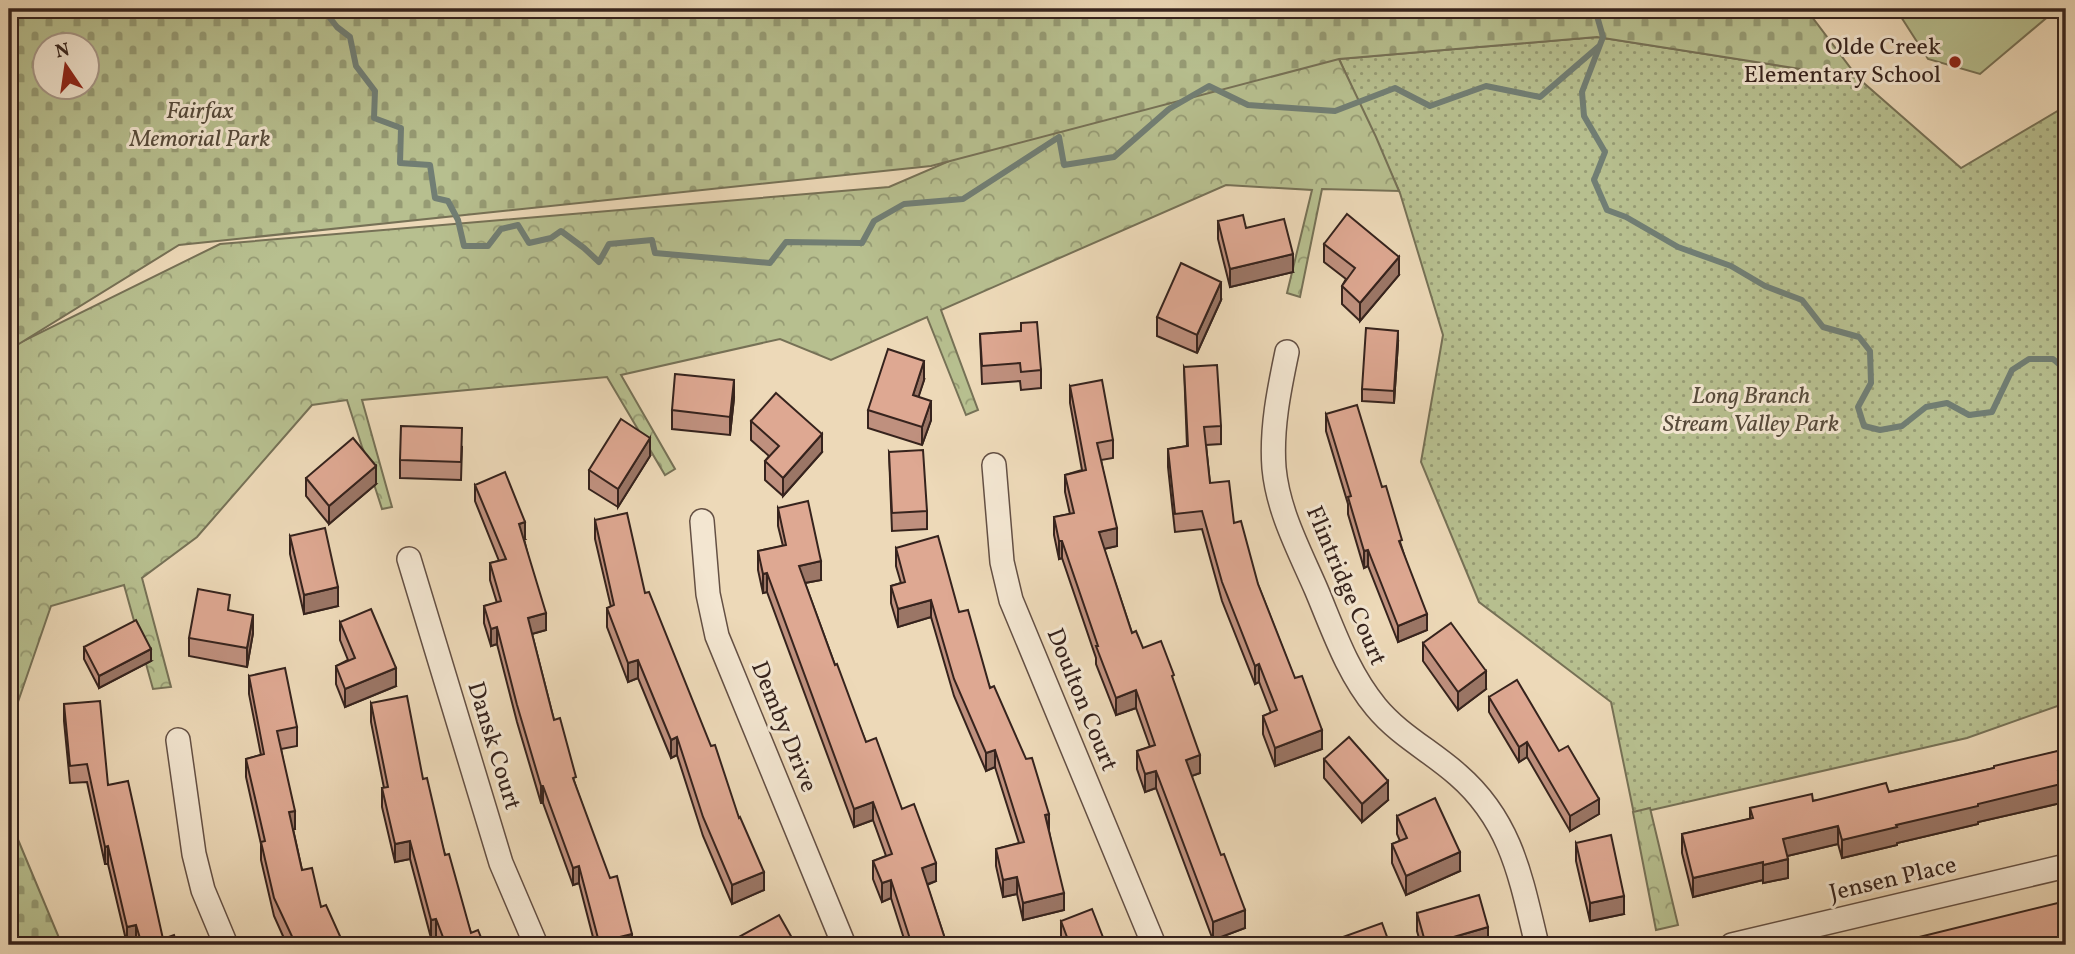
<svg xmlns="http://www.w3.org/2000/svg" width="2075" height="954" font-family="Vollkorn,serif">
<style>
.green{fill:url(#green-dots);stroke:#767156;stroke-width:2}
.forest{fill:url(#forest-crowns);stroke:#767156;stroke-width:2}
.cemetery{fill:url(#cemetery-stones);stroke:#767156;stroke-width:2;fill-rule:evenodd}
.pitch{fill:#b7bf8f;stroke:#767156;stroke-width:2}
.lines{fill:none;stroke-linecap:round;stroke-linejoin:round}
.stream{stroke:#717e74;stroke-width:6}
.street-casing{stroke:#645044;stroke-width:26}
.street{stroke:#f3e6d1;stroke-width:23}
.wall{fill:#bf907e;stroke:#36231d;stroke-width:2}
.shaded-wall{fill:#9b7666;stroke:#36231d;stroke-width:2}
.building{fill:#dea892;stroke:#36231d;stroke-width:2}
.poi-dot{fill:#8f2418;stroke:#f3e6d1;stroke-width:2.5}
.labels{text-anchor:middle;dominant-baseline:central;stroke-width:6;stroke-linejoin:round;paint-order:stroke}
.poi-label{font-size:24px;fill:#36231d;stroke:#f3e6d1;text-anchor:end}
.park-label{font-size:24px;font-style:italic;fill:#564a3a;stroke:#f3e6d1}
.street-label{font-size:24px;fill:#36231d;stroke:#f3e6d1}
</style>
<defs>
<pattern id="green-dots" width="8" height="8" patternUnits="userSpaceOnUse" patternTransform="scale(1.75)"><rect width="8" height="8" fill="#b7bf8f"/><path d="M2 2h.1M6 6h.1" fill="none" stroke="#969b74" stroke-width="1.8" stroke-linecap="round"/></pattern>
<pattern id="forest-crowns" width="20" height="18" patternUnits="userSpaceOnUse" patternTransform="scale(1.75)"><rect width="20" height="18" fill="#b7bf8f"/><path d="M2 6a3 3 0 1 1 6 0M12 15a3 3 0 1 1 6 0" fill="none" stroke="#969b74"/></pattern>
<pattern id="cemetery-stones" width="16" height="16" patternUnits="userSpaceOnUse" patternTransform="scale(1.75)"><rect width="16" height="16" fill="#b7bf8f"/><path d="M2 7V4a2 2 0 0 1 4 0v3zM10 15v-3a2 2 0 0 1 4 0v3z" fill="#969b74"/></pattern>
</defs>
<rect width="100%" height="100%" fill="#edd9b8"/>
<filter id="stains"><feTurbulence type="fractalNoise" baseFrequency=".00286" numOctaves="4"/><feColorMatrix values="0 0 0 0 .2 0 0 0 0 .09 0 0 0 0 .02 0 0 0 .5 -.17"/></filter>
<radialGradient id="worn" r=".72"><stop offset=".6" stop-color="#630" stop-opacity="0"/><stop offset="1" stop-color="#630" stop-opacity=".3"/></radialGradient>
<path class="green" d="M 1597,37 L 1858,78 L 1961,168 L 2066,106 L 2066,703 L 1967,738 L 1634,814 L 1611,702 L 1479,602 L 1421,462 L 1443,335 L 1400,193 L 1339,59 Z"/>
<g class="forest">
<path d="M 1205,51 L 1338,57 L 1376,137 L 1399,191 L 1322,189 L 1300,297 L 1287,293 L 1312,190 L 1226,185 L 941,310 L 978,410 L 966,415 L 927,317 L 831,360 L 780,339 L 621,375 L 675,469 L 665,475 L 607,377 L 362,400 L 392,507 L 382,509 L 347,400 L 312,405 L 197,537 L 142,578 L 171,687 L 153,689 L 124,585 L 51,606 L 9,728 L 9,348 L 220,244 L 889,187 Z"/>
<path d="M 1650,808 L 1678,925 L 1656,930 L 1633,812 Z"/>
</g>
<g class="cemetery">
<path d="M 9,9 L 1806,9 L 1858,78 L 1597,37 L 1339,59 L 931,166 L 179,245 L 9,350 ZM 46,46 L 88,46 L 88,88 L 46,88 Z"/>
<path d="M 9,818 L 62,945 L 9,945 Z"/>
</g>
<path class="pitch" d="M 1896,9 L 2057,9 L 1980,74 L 1928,59 Z"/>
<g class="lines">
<g class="stream">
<path d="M 323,9 L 337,27 L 350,37 L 356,66 L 375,91 L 374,118 L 401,128 L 400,163 L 430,165 L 435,198 L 448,201 L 458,220 L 464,246 L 488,246 L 501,229 L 518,225 L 529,243 L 551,238 L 561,231 L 584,248 L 599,262 L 609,244 L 652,240 L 655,253 L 770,263 L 786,242 L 862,243 L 874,221 L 904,204 L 963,199 L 1059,137 L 1064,165 L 1114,157 L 1169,109 L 1209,86 L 1248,105 L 1335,111 L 1395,88 L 1430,106 L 1486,86 L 1540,97 L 1598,47"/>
<path d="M 1595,9 L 1603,37 L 1582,92 L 1584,116 L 1605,152 L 1594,180 L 1607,210 L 1626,217 L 1678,247 L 1731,266 L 1765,286 L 1802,300 L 1823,327 L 1859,337 L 1870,351 L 1871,383 L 1858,407 L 1864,426 L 1880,430 L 1902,426 L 1926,407 L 1947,403 L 1969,415 L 1992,412 L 2012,370 L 2029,359 L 2053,359 L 2066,370"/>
</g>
<g class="street-casing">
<g id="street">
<path d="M 1287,352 C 1279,390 1271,429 1274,468 C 1278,511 1299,550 1316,589 C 1333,629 1347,672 1376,707 C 1399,735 1431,751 1458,775 C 1512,822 1521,879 1537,945"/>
<path d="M 994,465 L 1002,562 L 1011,600 L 1154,945"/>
<path d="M 702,521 L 708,594 L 717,636 L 844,945"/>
<path d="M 409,559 L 501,863 L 536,945"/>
<path d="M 178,740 L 194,854 L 203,890 L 226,945"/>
<path d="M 1732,945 L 2066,866"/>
</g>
</g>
<use href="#street" class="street"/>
</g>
<g class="wall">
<path d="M 1218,221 L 1246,228 L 1293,272 L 1230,287 L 1218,239 Z"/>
<path d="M 1324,244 L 1399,275 L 1360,321 L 1342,304 L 1342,286 L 1346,279 L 1324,262 Z"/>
<path d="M 1221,300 L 1197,353 L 1157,336 L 1157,317 Z"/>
<path d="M 1021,323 L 1041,370 L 1041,388 L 1021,390 L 1020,381 L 982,384 L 980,334 L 1021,331 Z"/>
<path d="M 1398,343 L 1394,403 L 1362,401 L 1362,389 Z"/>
<path d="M 1184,367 L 1221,426 L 1221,444 L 1206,445 L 1210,483 L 1234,523 L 1322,749 L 1275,766 L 1263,734 L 1263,716 L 1271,713 L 1259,682 L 1255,684 L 1222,601 L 1202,529 L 1175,532 L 1168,467 L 1168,449 L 1187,446 Z"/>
<path d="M 924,380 L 918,397 L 931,420 L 922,445 L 868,428 L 868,410 Z"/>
<path d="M 1070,386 L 1113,440 L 1113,458 L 1101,460 L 1117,546 L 1104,549 L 1132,633 L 1143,648 L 1174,683 L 1200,773 L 1191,776 L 1245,928 L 1213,940 L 1156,788 L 1145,792 L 1137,769 L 1137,751 L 1150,747 L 1136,708 L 1116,715 L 1096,664 L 1096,658 L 1062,558 L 1059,559 L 1054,535 L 1054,517 L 1070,514 L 1065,492 L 1065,475 L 1082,470 L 1070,403 Z"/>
<path d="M 734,398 L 730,435 L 672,429 L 672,410 Z"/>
<path d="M 1326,414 L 1382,487 L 1402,548 L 1427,630 L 1398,642 L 1368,566 L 1364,568 L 1348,514 L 1348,504 L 1326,431 Z"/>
<path d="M 751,421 L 822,452 L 783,496 L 765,480 L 765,461 L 769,456 L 751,440 Z"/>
<path d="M 462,447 L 461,480 L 400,478 L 400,460 Z"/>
<path d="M 889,452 L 927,511 L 927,529 L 892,531 Z"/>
<path d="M 650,456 L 618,507 L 589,489 L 589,470 Z"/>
<path d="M 306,478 L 376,484 L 329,524 L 306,496 Z"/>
<path d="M 475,485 L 525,539 L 524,539 L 546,630 L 532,634 L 554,720 L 576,787 L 632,945 L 595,945 L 579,883 L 573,885 L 543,803 L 541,803 L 517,722 L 497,644 L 491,646 L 484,623 L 484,606 L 497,603 L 490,580 L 490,563 L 499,561 L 475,501 Z"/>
<path d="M 778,508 L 821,580 L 805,583 L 835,665 L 866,742 L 902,809 L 936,881 L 927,885 L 947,945 L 906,945 L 891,898 L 882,902 L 873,879 L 873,861 L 886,856 L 873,820 L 854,827 L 767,592 L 763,593 L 758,570 L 758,551 L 783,546 L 778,526 Z"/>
<path d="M 595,520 L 645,593 L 739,818 L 764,890 L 732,904 L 703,836 L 677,755 L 671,758 L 638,678 L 628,682 L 607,627 L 607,608 L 611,607 L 595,539 Z"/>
<path d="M 290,536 L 338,606 L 304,614 L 290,554 Z"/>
<path d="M 896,548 L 959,612 L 1049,831 L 1064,910 L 1023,920 L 1017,894 L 1003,897 L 996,866 L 996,849 L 1019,843 L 995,767 L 986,771 L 954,696 L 931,617 L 898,627 L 891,603 L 891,586 L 901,583 L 896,566 Z"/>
<path d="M 230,611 L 253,633 L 247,667 L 189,656 L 189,638 Z"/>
<path d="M 340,622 L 396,686 L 345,707 L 336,684 L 336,666 L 348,660 L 340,640 Z"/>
<path d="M 1423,643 L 1486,689 L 1458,710 L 1423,661 Z"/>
<path d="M 84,647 L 151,661 L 99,688 L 84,659 Z"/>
<path d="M 249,676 L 297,727 L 297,746 L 281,749 L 295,829 L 293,829 L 302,870 L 321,907 L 344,945 L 287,945 L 274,916 L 261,860 L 261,844 L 246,777 L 246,759 L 261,755 L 249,694 Z"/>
<path d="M 1489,697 L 1559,751 L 1599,814 L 1570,831 L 1527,757 L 1519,762 L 1489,712 Z"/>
<path d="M 371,703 L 423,779 L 445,855 L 471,933 L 484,945 L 439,945 L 436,937 L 431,938 L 410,859 L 395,862 L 382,807 L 382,788 L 384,788 L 371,722 Z"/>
<path d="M 64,704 L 108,785 L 163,939 L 177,945 L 137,945 L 136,942 L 127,944 L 108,864 L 105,864 L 87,782 L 70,783 L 64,721 Z"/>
<path d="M 2066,749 L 2066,787 L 2061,788 L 2061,803 L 1978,822 L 1978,824 L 1897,843 L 1897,845 L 1842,858 L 1838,844 L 1787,856 L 1788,878 L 1763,883 L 1763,880 L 1693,897 L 1682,853 L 1682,834 L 1750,819 L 1750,808 L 1889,792 L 1994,768 Z"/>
<path d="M 1324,759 L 1388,800 L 1362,822 L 1324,778 Z"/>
<path d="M 1397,816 L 1460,871 L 1406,895 L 1392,863 L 1392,844 L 1400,841 L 1397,834 Z"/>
<path d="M 1576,843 L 1624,914 L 1590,921 L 1576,861 Z"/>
<path d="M 1417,913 L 1488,945 L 1421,945 L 1417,931 Z"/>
<path d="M 1061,921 L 1106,945 L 1063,945 L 1061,940 Z"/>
</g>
<g class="shaded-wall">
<path d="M 1293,254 L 1293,272 L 1230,287 L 1230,269 Z"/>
<path d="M 1399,257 L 1399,275 L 1360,321 L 1360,303 Z"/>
<path d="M 1221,282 L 1221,300 L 1197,353 L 1197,335 Z"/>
<path d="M 1398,331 L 1398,343 L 1394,403 L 1394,391 Z"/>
<path d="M 924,361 L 924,380 L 913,414 L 913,395 Z"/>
<path d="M 734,380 L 734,398 L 730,435 L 730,417 Z"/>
<path d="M 931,401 L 931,420 L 922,445 L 922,427 Z"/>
<path d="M 822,434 L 822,452 L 783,496 L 783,478 Z"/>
<path d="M 650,438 L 650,456 L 618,507 L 618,489 Z"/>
<path d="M 376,466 L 376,484 L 329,524 L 329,506 Z"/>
<path d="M 525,522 L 525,539 L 519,541 L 519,524 Z"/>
<path d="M 1117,528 L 1117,546 L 1099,550 L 1099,532 Z"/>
<path d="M 1059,541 L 1062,541 L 1062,558 L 1059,559 Z"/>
<path d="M 1368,550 L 1368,566 L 1364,568 L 1364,551 Z"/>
<path d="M 821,561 L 821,580 L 799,584 L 799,566 Z"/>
<path d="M 767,573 L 767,592 L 763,593 L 763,574 Z"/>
<path d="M 338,587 L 338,606 L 304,614 L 304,595 Z"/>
<path d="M 931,600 L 931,617 L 898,627 L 898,609 Z"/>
<path d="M 546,613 L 546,630 L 528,635 L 528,618 Z"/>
<path d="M 1427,614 L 1427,630 L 1398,642 L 1398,626 Z"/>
<path d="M 253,615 L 253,633 L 247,667 L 247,648 Z"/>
<path d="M 497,627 L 497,644 L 491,646 L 491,629 Z"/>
<path d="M 151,649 L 151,661 L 99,688 L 99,676 Z"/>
<path d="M 638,660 L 638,678 L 628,682 L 628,663 Z"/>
<path d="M 1259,664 L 1259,682 L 1255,684 L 1255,666 Z"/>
<path d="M 396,668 L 396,686 L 345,707 L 345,689 Z"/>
<path d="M 1486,671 L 1486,689 L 1458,710 L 1458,692 Z"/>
<path d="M 1136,690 L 1136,708 L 1116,715 L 1116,698 Z"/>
<path d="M 1322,730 L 1322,749 L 1275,766 L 1275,748 Z"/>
<path d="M 677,737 L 677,755 L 671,758 L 671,740 Z"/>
<path d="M 1527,742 L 1527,757 L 1519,762 L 1519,747 Z"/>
<path d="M 995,750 L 995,767 L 986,771 L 986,753 Z"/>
<path d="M 1200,755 L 1200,773 L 1186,778 L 1186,760 Z"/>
<path d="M 2066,769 L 2066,787 L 2061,788 L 2061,803 L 1978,822 L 1978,824 L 1897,843 L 1897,845 L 1842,858 L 1842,840 L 1896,825 Z"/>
<path d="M 1156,771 L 1156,788 L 1145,792 L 1145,774 Z"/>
<path d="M 1388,781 L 1388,800 L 1362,822 L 1362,804 Z"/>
<rect x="541" y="786" width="2" height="17"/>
<path d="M 1599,799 L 1599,814 L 1570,831 L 1570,816 Z"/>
<path d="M 873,802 L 873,820 L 854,827 L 854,809 Z"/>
<path d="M 295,811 L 295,829 L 289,830 L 289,812 Z"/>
<path d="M 1049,814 L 1049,831 L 1045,815 Z"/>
<path d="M 1838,826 L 1838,844 L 1783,857 L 1783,839 Z"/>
<path d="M 410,841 L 410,859 L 395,862 L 395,844 Z"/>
<path d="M 108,846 L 108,864 L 105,864 L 105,847 Z"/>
<path d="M 1460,852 L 1460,871 L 1406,895 L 1406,876 Z"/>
<path d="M 1788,859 L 1788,878 L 1763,883 L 1763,865 Z"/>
<path d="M 1763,862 L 1763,880 L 1693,897 L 1693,878 Z"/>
<path d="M 936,863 L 936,881 L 922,886 L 922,868 Z"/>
<path d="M 579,866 L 579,883 L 573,885 L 573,868 Z"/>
<path d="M 764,872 L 764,890 L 732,904 L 732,885 Z"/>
<path d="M 1017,877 L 1017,894 L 1003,897 L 1003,880 Z"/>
<path d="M 891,880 L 891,898 L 882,902 L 882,883 Z"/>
<path d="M 1064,893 L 1064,910 L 1023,920 L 1023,903 Z"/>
<path d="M 1624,896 L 1624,914 L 1590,921 L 1590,903 Z"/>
<path d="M 1245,910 L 1245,928 L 1213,940 L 1213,922 Z"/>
<path d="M 436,919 L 436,937 L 431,938 L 431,920 Z"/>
<path d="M 136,925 L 136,942 L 127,944 L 127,927 Z"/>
<path d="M 1488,927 L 1488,945 L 1426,945 Z"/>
<path d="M 632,934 L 632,945 L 599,945 L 599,942 Z"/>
<path d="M 2066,938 L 2066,945 L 2033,945 Z"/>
</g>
<g class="building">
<path d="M 1347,214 L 1399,257 L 1360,303 L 1342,286 L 1355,268 L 1324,244 Z"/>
<path d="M 1243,215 L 1246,228 L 1284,219 L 1293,254 L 1230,269 L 1218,221 Z"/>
<path d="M 1181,263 L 1221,282 L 1197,335 L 1157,317 Z"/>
<path d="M 1037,322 L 1041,370 L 1021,372 L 1020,363 L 982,366 L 980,334 L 1021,331 L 1021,323 Z"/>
<path d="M 1366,328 L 1398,331 L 1394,391 L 1362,389 Z"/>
<path d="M 888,349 L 924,361 L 913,395 L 931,401 L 922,427 L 868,410 Z"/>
<path d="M 1217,365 L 1221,426 L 1204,427 L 1210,483 L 1229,481 L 1234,523 L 1241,521 L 1258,584 L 1295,678 L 1302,676 L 1322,730 L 1275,748 L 1263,716 L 1277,710 L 1259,664 L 1255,666 L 1222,582 L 1202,511 L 1175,514 L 1168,449 L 1188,446 L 1184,367 Z"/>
<path d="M 675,374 L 734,380 L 730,417 L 672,410 Z"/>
<path d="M 1102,380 L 1113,440 L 1097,443 L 1117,528 L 1099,532 L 1132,633 L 1136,631 L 1143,648 L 1161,641 L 1174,675 L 1172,676 L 1200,755 L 1186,760 L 1221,855 L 1224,854 L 1245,910 L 1213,922 L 1156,771 L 1145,774 L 1137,751 L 1155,745 L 1136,690 L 1116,698 L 1096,646 L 1098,646 L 1062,541 L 1059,541 L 1054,517 L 1074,513 L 1065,475 L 1086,470 L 1070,386 Z"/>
<path d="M 776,393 L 822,434 L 783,478 L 765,461 L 779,446 L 751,421 Z"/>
<path d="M 1357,405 L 1382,487 L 1386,486 L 1402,540 L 1399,541 L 1427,614 L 1398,626 L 1368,550 L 1364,551 L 1348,497 L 1351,496 L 1326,414 Z"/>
<path d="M 621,419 L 650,438 L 618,489 L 589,470 Z"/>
<path d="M 401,426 L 462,428 L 461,462 L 400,460 Z"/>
<path d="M 353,438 L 376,466 L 329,506 L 306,478 Z"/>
<path d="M 923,450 L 927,511 L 892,513 L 889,452 Z"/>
<path d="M 505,472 L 525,522 L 519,524 L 546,613 L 528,618 L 554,720 L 560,718 L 576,777 L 573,778 L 610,878 L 617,876 L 632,934 L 599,942 L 579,866 L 573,868 L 543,786 L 541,786 L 517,705 L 497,627 L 491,629 L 484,606 L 501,601 L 490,563 L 506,559 L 475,485 Z"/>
<path d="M 808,501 L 821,561 L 799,566 L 835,665 L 837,664 L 866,742 L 876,738 L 902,809 L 914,804 L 936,863 L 922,868 L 947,945 L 912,945 L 891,880 L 882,883 L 873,861 L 892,854 L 873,802 L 854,809 L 767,573 L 763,574 L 758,551 L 786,545 L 778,508 Z"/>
<path d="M 627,513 L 645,593 L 649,592 L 711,746 L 715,745 L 739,818 L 740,817 L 764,872 L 732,885 L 703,817 L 677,737 L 671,740 L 638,660 L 628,663 L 607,608 L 614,605 L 595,520 Z"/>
<path d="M 325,528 L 338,587 L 304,595 L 290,536 Z"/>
<path d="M 938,536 L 959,612 L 968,610 L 990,688 L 994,686 L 1026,759 L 1032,758 L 1049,814 L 1045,815 L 1064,893 L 1023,903 L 1017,877 L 1003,880 L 996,849 L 1024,842 L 995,750 L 986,753 L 954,679 L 931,600 L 898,609 L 891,586 L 905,582 L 896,548 Z"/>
<path d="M 198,589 L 230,595 L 228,610 L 253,615 L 247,648 L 189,638 Z"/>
<path d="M 371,609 L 396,668 L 345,689 L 336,666 L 355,658 L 340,622 Z"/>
<path d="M 136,620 L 151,649 L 99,676 L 84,647 Z"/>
<path d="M 1451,623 L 1486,671 L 1458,692 L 1423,643 Z"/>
<path d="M 285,668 L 297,727 L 277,731 L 295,811 L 289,812 L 302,870 L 312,868 L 321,907 L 326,905 L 344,945 L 296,945 L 274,898 L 261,842 L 265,841 L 246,759 L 264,754 L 249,676 Z"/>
<path d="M 1517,680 L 1559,751 L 1568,746 L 1599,799 L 1570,816 L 1527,742 L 1519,747 L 1489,697 Z"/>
<path d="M 407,696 L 423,779 L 427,778 L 445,855 L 449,854 L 471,933 L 478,930 L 484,945 L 446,945 L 436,919 L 431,920 L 410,841 L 395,844 L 382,788 L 388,787 L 371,703 Z"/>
<path d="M 100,701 L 108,785 L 128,781 L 163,939 L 174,935 L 177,945 L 142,945 L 136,925 L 127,927 L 108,846 L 105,847 L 87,764 L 70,766 L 64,704 Z"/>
<path d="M 1349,737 L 1388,781 L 1362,804 L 1324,759 Z"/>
<path d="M 2066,749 L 2066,769 L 2058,771 L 2061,784 L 1978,804 L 1978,806 L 1896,825 L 1897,827 L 1842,840 L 1838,826 L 1783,839 L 1788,859 L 1763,865 L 1763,862 L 1693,878 L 1682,834 L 1753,818 L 1750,808 L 1812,794 L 1813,801 L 1886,783 L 1889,792 L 1994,768 L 1994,766 Z"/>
<path d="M 1435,798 L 1460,852 L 1406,876 L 1392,844 L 1407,838 L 1397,816 Z"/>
<path d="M 1611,835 L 1624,896 L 1590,903 L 1576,843 Z"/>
<path d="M 1479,895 L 1488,927 L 1426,945 L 1417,913 Z"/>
<path d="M 2066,901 L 2066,938 L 2033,945 L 1916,945 L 1915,938 Z"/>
<path d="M 1092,909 L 1106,945 L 1070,945 L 1061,921 Z"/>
<path d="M 779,915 L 796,945 L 727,945 L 726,944 Z"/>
<path d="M 1382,923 L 1390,945 L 1327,945 L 1326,943 Z"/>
</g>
<circle class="poi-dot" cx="1955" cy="62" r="7"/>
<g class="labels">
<g class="poi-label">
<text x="1941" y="48">Olde Creek<tspan x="1941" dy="28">Elementary School</tspan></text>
</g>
<g class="park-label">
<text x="200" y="112">Fairfax<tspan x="200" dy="28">Memorial Park</tspan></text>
<text x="1751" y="397">Long Branch<tspan x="1751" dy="28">Stream Valley Park</tspan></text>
</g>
<g class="street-label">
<text transform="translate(1345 586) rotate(67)">Flintridge Court</text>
<text transform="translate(1081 700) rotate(68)">Doulton Court</text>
<text transform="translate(783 727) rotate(68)">Demby Drive</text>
<text transform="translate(493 746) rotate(73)">Dansk Court</text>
<text transform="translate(1893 880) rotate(-13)">Jensen Place</text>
</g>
</g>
<rect width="2075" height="954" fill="none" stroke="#edd9b8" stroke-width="35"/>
<rect x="10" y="10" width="2054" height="933" fill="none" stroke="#36231d" stroke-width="3.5"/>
<rect x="18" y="18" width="2040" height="919" fill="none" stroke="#36231d" stroke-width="2"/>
<g transform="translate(66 66) rotate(347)"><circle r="33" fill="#f3e6d1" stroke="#a79889" stroke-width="2"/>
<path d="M0-5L12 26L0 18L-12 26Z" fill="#8f2418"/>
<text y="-10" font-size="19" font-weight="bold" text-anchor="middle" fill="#36231d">N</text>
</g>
<rect width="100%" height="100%" filter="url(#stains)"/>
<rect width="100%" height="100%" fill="url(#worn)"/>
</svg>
